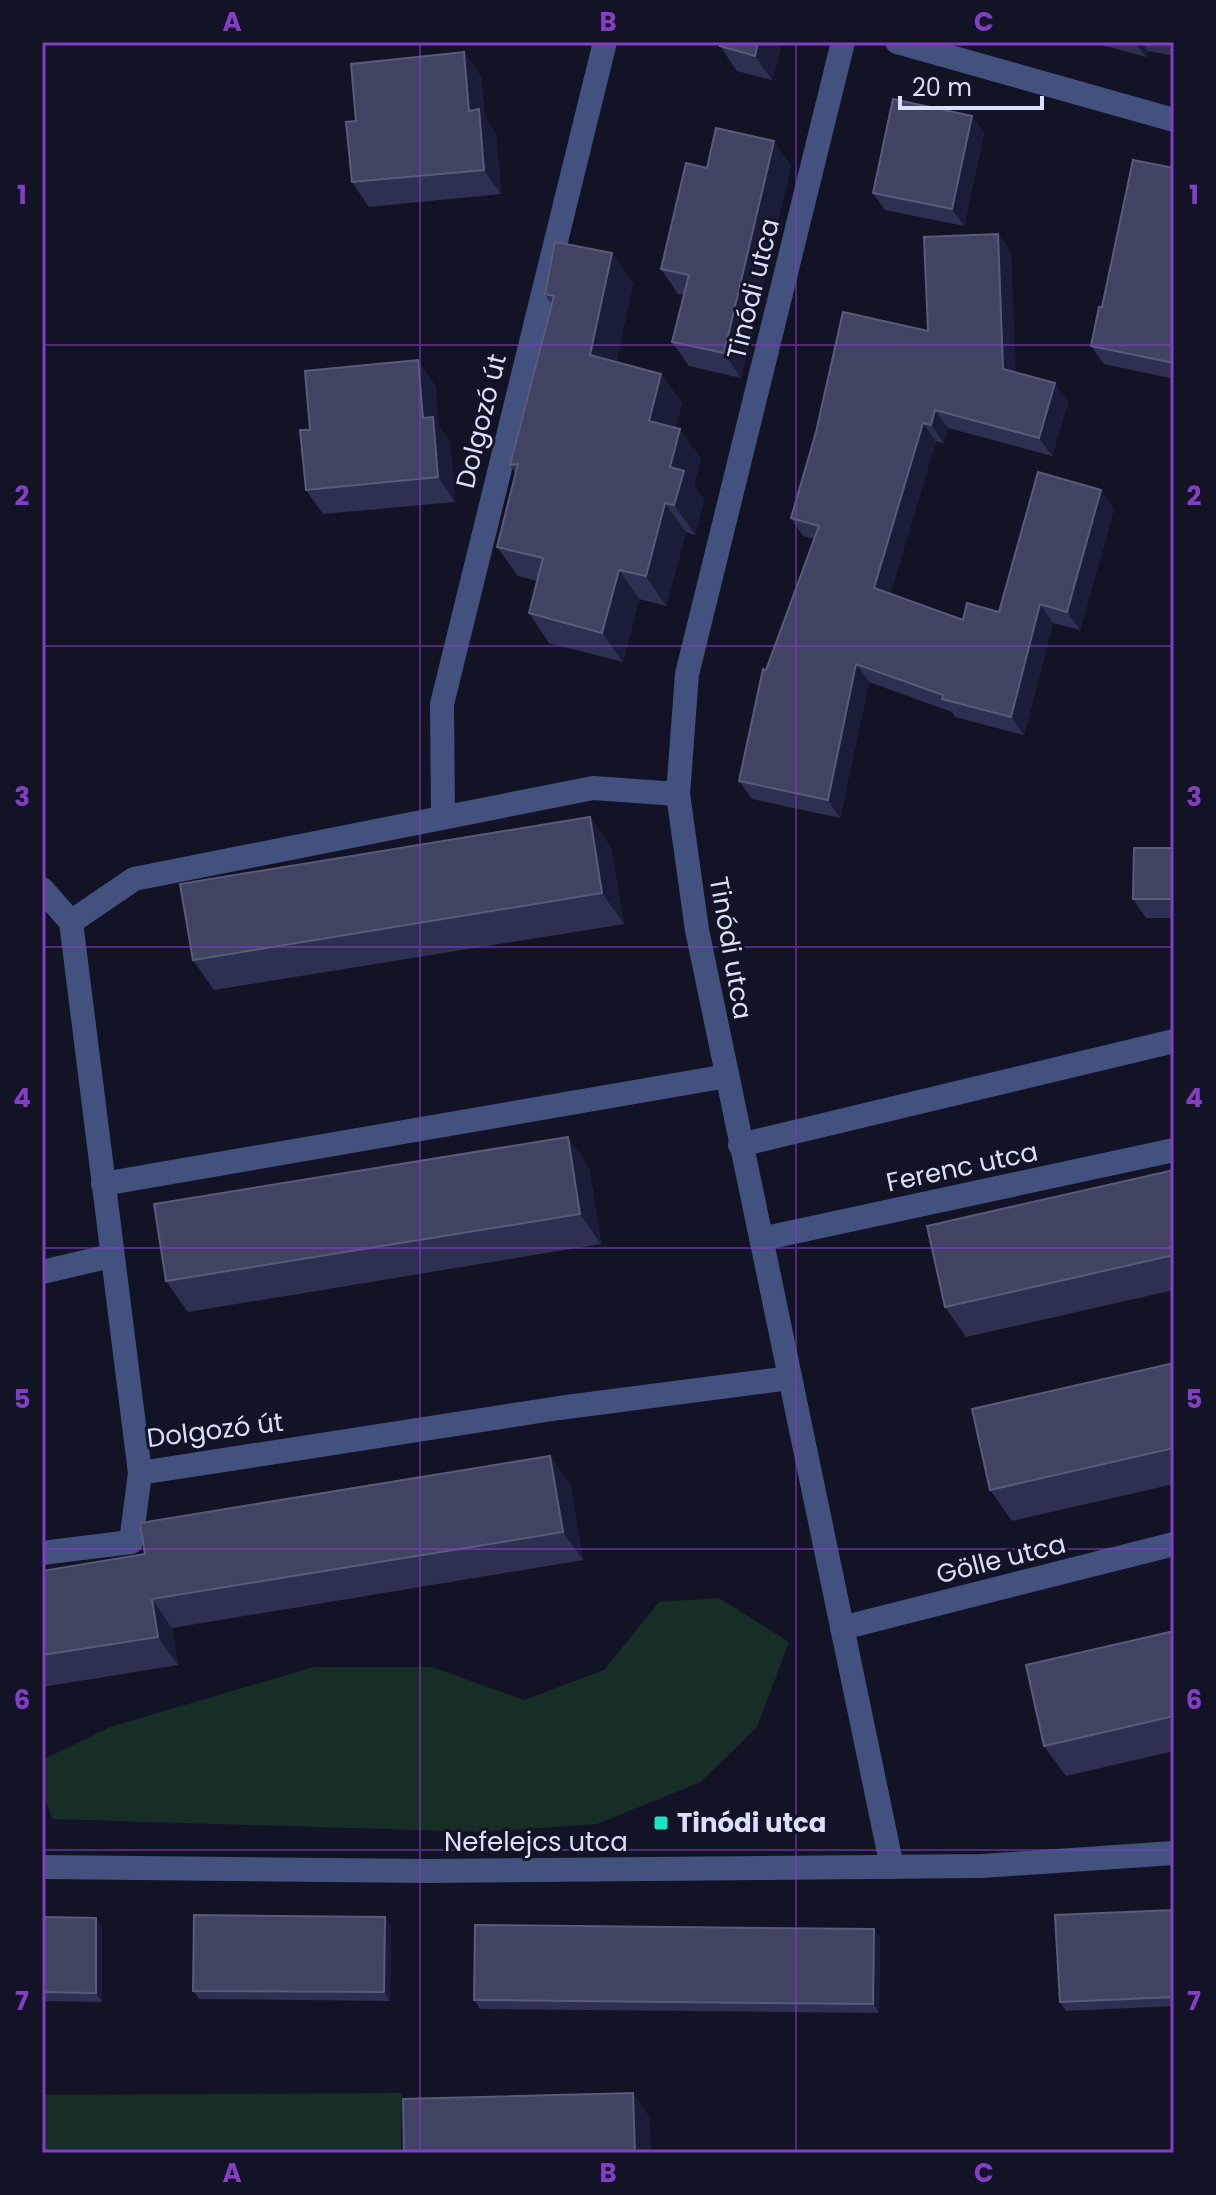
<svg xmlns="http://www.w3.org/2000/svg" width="1216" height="2195" font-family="Poppins,sans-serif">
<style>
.green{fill:#162e26}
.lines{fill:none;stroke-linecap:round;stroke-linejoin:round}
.minor{stroke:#42517e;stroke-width:24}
.wall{fill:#2d3050}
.shaded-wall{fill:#1a1d37}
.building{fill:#404362;stroke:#585b7a;stroke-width:2}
.grid{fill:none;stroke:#843ec5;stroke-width:2;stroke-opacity:0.55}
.poi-dot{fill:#1ce4c0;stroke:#121425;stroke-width:3}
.labels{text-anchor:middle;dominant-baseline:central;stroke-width:6;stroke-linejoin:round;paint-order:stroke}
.street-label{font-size:26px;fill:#dadffb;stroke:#121425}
.poi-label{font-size:26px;font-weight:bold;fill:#dadffb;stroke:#121425;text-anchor:start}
.neatline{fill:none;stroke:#843ec5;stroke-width:3}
.grid-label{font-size:26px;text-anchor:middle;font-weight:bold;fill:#843ec5}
</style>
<rect width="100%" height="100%" fill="#121425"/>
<g class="green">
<path d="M 719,1598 L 789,1642 L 757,1727 L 701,1782 L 597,1824 L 483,1832 L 52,1819 L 42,1790 L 42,1760 L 110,1727 L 314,1667 L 432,1667 L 524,1700 L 604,1670 L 659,1602 Z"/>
<path d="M 402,2093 L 401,2153 L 42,2153 L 42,2095 Z"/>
</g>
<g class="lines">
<g class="minor">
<path d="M 843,42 L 687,674 L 678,794 L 697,930 L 892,1867"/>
<path d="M 897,42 L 1174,120"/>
<path d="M 443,817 L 442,704 L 605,42"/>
<path d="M 42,889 L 71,922 L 140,1473 L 559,1408 L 790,1378"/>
<path d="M 71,922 L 134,879 L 593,788 L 678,794"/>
<path d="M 740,1145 L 1174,1041"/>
<path d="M 103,1184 L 727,1076"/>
<path d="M 761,1239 L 1174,1150"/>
<path d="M 42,1272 L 111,1256"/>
<path d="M 42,1553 L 131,1542 L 140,1473"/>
<path d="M 842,1628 L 1174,1544"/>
<path d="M 42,1867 L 426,1871 L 982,1866 L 1174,1853"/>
</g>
</g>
<g class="wall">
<path d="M 721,42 L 782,42 L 772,80 L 737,71 L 720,46 Z"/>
<path d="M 1091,42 L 1174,42 L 1174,56 L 1148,51 L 1146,57 Z"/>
<path d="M 464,52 L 481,77 L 485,118 L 496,134 L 501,194 L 369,207 L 352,182 L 356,121 Z"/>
<path d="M 972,116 L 984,133 L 964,226 L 885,210 L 873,193 Z"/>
<path d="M 791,166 L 741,378 L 689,366 L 672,342 L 684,295 L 678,294 L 661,269 L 707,168 Z"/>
<path d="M 1174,168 L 1174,379 L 1104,364 L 1091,346 L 1102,307 Z"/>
<path d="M 998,234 L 1011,253 L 1015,373 L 1068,402 L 1052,456 L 948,428 L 944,443 L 936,441 L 890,594 L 963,620 L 999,612 L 1101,490 L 1114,509 L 1080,630 L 1053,623 L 1024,735 L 955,717 L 952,712 L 869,682 L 840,818 L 752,799 L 739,781 L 766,670 L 814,539 L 803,536 L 791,518 L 816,432 L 928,331 Z"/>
<path d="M 612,253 L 633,283 L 616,362 L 661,374 L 682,403 L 675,428 L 701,458 L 694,485 L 704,500 L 695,535 L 686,532 L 666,606 L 639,599 L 623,662 L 549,643 L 529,613 L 537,581 L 518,576 L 497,547 L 516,474 L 510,465 L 552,305 L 545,294 Z"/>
<path d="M 435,385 L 439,426 L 450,442 L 455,502 L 323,514 L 306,490 L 310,430 Z"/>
<path d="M 590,817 L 611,848 L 624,924 L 214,990 L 193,960 Z"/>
<path d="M 1174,848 L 1174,918 L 1146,918 L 1133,899 Z"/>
<path d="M 589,1167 L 601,1244 L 188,1312 L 166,1281 Z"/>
<path d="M 1174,1170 L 1174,1290 L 966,1337 L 945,1307 Z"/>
<path d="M 1174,1363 L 1174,1484 L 1012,1521 L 990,1490 Z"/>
<path d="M 550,1456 L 570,1484 L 583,1560 L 172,1628 L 178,1665 L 42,1687 L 42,1571 L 145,1554 Z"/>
<path d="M 1174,1631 L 1174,1751 L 1066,1776 L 1044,1746 Z"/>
<path d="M 1174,1910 L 1174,2006 L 1066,2011 L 1060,2002 Z"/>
<path d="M 42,1917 L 102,1927 L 102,2002 L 42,2001 Z"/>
<path d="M 391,1926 L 390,2001 L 199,1999 L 193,1991 Z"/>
<path d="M 874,1929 L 880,1938 L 879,2013 L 480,2009 L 474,2000 Z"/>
</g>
<g class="shaded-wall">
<path d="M 758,42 L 782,42 L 772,80 L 755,56 Z"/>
<path d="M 1135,42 L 1142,42 L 1148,51 L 1146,57 Z"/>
<path d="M 464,52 L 481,77 L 485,118 L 496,134 L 501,194 L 484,170 L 469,111 Z"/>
<path d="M 972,116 L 984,133 L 964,226 L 952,209 Z"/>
<path d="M 774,141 L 791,166 L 741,378 L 724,353 Z"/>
<path d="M 998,234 L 1011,253 L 1016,388 L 1003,369 Z"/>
<path d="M 612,253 L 633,283 L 611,385 L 590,355 Z"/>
<path d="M 418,360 L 435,385 L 439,426 L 450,442 L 455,502 L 438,477 L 423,418 Z"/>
<path d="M 661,374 L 682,403 L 669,450 L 649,421 Z"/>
<path d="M 1055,383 L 1068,402 L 1052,456 L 1039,438 Z"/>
<path d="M 935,410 L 948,428 L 944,443 L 931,425 Z"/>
<path d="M 923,423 L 936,441 L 887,607 L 874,588 Z"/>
<path d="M 680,429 L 701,458 L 694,485 L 704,500 L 695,535 L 674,505 L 670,467 Z"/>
<path d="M 1101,490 L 1114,509 L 1080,630 L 1067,612 Z"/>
<path d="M 665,503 L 686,532 L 666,606 L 646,576 Z"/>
<path d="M 619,570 L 639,599 L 623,662 L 602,633 Z"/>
<path d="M 1040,604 L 1053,623 L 1024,735 L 1011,717 Z"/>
<path d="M 856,664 L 869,682 L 840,818 L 828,800 Z"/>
<path d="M 590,817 L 611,848 L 624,924 L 602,893 Z"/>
<path d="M 568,1137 L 589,1167 L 601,1244 L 580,1214 Z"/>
<path d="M 550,1456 L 570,1484 L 583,1560 L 563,1532 Z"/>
<path d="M 152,1599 L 172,1628 L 178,1665 L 158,1637 Z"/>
<path d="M 385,1917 L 391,1926 L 390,2001 L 384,1992 Z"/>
<path d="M 96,1918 L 102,1927 L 102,2002 L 96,1993 Z"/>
<path d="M 874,1929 L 880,1938 L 879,2013 L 873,2004 Z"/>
<path d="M 633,2093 L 650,2118 L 651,2153 L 635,2153 Z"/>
</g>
<g class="building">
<path d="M 721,42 L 758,42 L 755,56 L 720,46 Z"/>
<path d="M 464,52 L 469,111 L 479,109 L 484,170 L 352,182 L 346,122 L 356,121 L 351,64 Z"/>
<path d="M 893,99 L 972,116 L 952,209 L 873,193 Z"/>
<path d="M 716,128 L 774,141 L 724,353 L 672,342 L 689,275 L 661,269 L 686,163 L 707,168 Z"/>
<path d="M 1133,160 L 1174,168 L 1174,363 L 1091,346 L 1099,307 L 1102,307 Z"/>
<path d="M 998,234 L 1003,369 L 1055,383 L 1039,438 L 935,410 L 931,425 L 923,423 L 874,588 L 963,620 L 967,603 L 999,612 L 1038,472 L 1101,490 L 1067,612 L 1040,604 L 1011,717 L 942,699 L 943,695 L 856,664 L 828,800 L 739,781 L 763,669 L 766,670 L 819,526 L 791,518 L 816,432 L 843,312 L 928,331 L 924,237 Z"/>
<path d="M 555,242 L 612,253 L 590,355 L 661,374 L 649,421 L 680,429 L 670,467 L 684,471 L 674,505 L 665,503 L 646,576 L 619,570 L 602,633 L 529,613 L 543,558 L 497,547 L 518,464 L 510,465 L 554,296 L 545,294 Z"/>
<path d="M 418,360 L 423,418 L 433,417 L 438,477 L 306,490 L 300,430 L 310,430 L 305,371 Z"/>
<path d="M 590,817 L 602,893 L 193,960 L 180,884 Z"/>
<path d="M 1134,848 L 1174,848 L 1174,899 L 1133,899 Z"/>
<path d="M 568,1137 L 580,1214 L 166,1281 L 154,1204 Z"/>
<path d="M 1174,1170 L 1174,1255 L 945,1307 L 927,1226 Z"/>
<path d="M 1174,1363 L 1174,1448 L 990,1490 L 972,1409 Z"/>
<path d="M 550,1456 L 563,1532 L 152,1599 L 158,1637 L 42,1655 L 42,1571 L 145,1554 L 140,1523 Z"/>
<path d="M 1174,1631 L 1174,1716 L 1044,1746 L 1026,1665 Z"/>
<path d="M 1174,1910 L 1174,1997 L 1060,2002 L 1055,1915 Z"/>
<path d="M 194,1915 L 385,1917 L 384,1992 L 193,1991 Z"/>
<path d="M 42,1917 L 96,1918 L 96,1993 L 42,1992 Z"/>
<path d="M 475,1925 L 874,1929 L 873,2004 L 474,2000 Z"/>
<path d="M 633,2093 L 635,2153 L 404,2153 L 403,2099 Z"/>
</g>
<path class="grid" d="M 420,42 L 420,2153M 796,42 L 796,2153M 42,345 L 1174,345M 42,646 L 1174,646M 42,947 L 1174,947M 42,1248 L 1174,1248M 42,1549 L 1174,1549M 42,1850 L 1174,1850"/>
<rect class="poi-dot" x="653" y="1815" width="16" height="16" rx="4"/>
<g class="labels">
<g class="street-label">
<text transform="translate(753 289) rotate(-76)">Tinódi utca</text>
<text transform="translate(481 421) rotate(-76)">Dolgozó út</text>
<text transform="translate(731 948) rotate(80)">Tinódi utca</text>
<text transform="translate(962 1167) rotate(-12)">Ferenc utca</text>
<text transform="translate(215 1430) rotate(-7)">Dolgozó út</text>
<text transform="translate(1001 1559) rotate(-14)">Gölle utca</text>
<text x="536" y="1842">Nefelejcs utca</text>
</g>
<g class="poi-label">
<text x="677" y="1823">Tinódi utca</text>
</g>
</g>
<rect width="1216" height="2195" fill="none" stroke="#121425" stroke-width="88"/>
<path d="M900 96v12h142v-12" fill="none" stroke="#dadffb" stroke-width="4"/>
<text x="912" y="96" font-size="24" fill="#dadffb" stroke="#121425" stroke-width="6" paint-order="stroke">20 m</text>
<rect x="44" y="44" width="1128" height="2107" class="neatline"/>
<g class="grid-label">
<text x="232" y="31">A</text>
<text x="608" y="31">B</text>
<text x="984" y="31">C</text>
<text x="22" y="204">1</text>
<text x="1194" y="204">1</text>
<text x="22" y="505">2</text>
<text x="1194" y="505">2</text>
<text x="22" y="806">3</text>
<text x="1194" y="806">3</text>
<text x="22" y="1107">4</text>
<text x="1194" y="1107">4</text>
<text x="22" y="1408">5</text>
<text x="1194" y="1408">5</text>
<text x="22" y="1709">6</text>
<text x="1194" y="1709">6</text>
<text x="22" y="2010">7</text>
<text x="1194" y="2010">7</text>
<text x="232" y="2182">A</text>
<text x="608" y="2182">B</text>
<text x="984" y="2182">C</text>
</g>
</svg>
